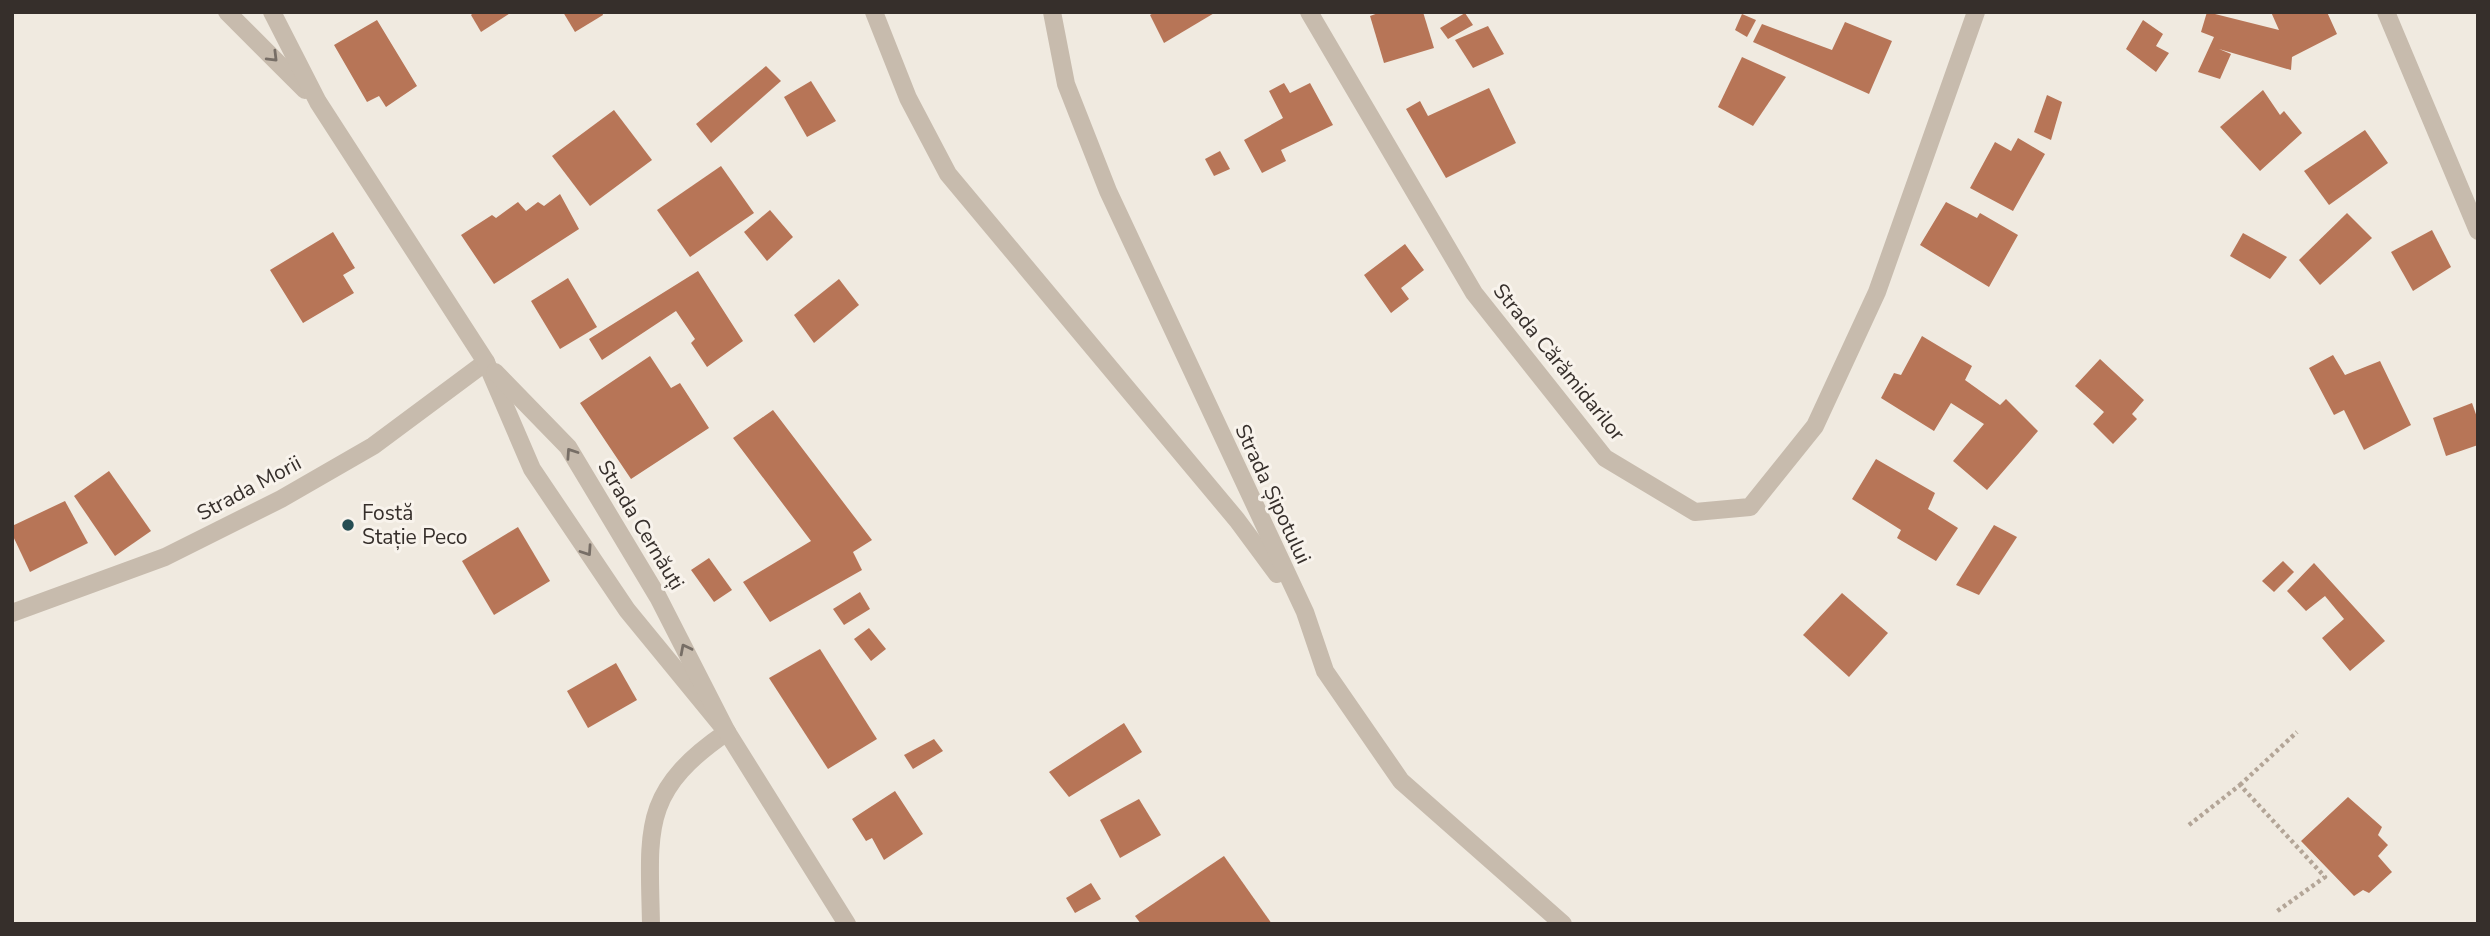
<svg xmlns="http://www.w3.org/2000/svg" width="2490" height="936" font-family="'Nunito Sans',sans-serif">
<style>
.building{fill:#b77557}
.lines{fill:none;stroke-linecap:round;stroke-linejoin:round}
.path{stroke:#b3a597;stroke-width:4.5;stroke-dasharray:3.5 3.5;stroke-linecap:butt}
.minor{stroke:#c7bbad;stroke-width:18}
.tertiary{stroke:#c7bbad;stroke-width:18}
.oneway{stroke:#776e66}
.poi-dot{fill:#254d53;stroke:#f8f3ec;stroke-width:2.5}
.labels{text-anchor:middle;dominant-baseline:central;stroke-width:6;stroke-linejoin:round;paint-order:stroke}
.street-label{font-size:21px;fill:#362f2b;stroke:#f8f3ec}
.poi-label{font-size:21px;fill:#362f2b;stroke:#f8f3ec;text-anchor:start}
</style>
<rect width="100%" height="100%" fill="#f0eae0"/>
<g class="building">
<path d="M 474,12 L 512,12 L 481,32 L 471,15 Z"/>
<path d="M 563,12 L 602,12 L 603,15 L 575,32 Z"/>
<path d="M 1155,12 L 1216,12 L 1164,43 L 1150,15 Z"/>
<path d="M 1381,12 L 1423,12 L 1434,48 L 1384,63 L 1370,16 Z"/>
<path d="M 2207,12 L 2279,30 L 2271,12 L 2327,12 L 2337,34 L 2292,57 L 2291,70 L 2219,49 L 2231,54 L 2220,79 L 2198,72 L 2214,37 L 2201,32 Z"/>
<path d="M 1465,13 L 1473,25 L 1448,39 L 1440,28 Z"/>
<path d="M 1742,14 L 1756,20 L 1747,37 L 1735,30 Z"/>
<path d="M 377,20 L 417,86 L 386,107 L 379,96 L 367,102 L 334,45 Z"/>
<path d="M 2143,20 L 2163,34 L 2156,46 L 2169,53 L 2156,72 L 2126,49 Z"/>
<path d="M 1845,22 L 1892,41 L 1869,94 L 1753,42 L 1762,24 L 1832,50 Z"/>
<path d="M 1488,26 L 1504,54 L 1473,68 L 1455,40 Z"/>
<path d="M 1742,57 L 1786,77 L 1753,126 L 1718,107 Z"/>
<path d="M 766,66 L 781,81 L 711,143 L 696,124 Z"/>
<path d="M 811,81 L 836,121 L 807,137 L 784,97 Z"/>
<path d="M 1284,83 L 1290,93 L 1310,83 L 1333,125 L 1281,150 L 1286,161 L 1262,173 L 1244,140 L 1283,118 L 1269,91 Z"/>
<path d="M 1489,88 L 1516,143 L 1446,178 L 1406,109 L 1420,101 L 1428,116 Z"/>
<path d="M 2263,90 L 2280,115 L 2284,111 L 2302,133 L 2260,171 L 2220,127 Z"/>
<path d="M 2047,95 L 2062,102 L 2051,140 L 2034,132 Z"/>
<path d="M 614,110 L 652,160 L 590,206 L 552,156 Z"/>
<path d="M 2365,130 L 2388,163 L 2329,205 L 2304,171 Z"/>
<path d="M 2018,138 L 2045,154 L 2013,211 L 1970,188 L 1995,142 L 2011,151 Z"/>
<path d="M 1220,151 L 1230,169 L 1214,176 L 1205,159 Z"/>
<path d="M 721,166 L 754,213 L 690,257 L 657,210 Z"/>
<path d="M 560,194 L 579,229 L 494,284 L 461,235 L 492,215 L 496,218 L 518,202 L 526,211 L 538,202 L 544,206 Z"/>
<path d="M 1946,202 L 1977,218 L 1980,213 L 2018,235 L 1989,287 L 1920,245 Z"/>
<path d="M 770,210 L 793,237 L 767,261 L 744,232 Z"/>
<path d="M 2347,213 L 2372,238 L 2320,285 L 2299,260 Z"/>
<path d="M 2432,230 L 2451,267 L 2413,291 L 2391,252 Z"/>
<path d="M 333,232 L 355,268 L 343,275 L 354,293 L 303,323 L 270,270 Z"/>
<path d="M 2243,233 L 2287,257 L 2270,279 L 2230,256 Z"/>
<path d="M 1405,244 L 1424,270 L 1401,288 L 1409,299 L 1391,313 L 1364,275 Z"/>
<path d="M 698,271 L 743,341 L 707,367 L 691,343 L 695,339 L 676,311 L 602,360 L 589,339 Z"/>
<path d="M 568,278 L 597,327 L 560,349 L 531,301 Z"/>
<path d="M 839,279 L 859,305 L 814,343 L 794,315 Z"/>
<path d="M 1922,336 L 1972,366 L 1965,380 L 2000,405 L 2006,399 L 2038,431 L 1987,490 L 1953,461 L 1984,424 L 1951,403 L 1934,431 L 1881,398 L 1894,373 L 1901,375 Z"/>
<path d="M 2333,355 L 2345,375 L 2380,361 L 2411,425 L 2364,450 L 2344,410 L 2334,415 L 2309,368 Z"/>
<path d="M 650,356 L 671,388 L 680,383 L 709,428 L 631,479 L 580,403 Z"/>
<path d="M 2100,359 L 2144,400 L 2132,414 L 2137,419 L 2113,444 L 2093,424 L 2104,412 L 2075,386 Z"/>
<path d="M 2472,403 L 2478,420 L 2478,445 L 2446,456 L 2433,418 Z"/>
<path d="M 773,410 L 872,540 L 853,552 L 862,570 L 770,622 L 743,582 L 811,541 L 733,438 Z"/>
<path d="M 1876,459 L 1935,493 L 1928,509 L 1958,528 L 1936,561 L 1897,538 L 1901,530 L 1852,499 Z"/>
<path d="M 109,471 L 151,531 L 115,556 L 74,496 Z"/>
<path d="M 65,501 L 88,543 L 30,572 L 12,534 L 12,526 Z"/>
<path d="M 1994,525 L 2017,537 L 1979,595 L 1956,585 Z"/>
<path d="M 518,527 L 550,581 L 494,615 L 462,561 Z"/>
<path d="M 709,558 L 732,590 L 714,602 L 691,570 Z"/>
<path d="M 2283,561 L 2294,572 L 2274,592 L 2262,581 Z"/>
<path d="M 2314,563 L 2385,641 L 2350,671 L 2322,638 L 2344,619 L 2325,596 L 2306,611 L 2287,591 Z"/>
<path d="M 860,592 L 870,609 L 844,625 L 833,609 Z"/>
<path d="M 1842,593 L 1888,633 L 1849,677 L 1803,635 Z"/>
<path d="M 869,628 L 886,649 L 871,661 L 854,639 Z"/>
<path d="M 820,649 L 877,739 L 828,769 L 769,678 Z"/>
<path d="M 616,663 L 637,700 L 588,728 L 567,691 Z"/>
<path d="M 1124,723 L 1142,752 L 1069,797 L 1049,772 Z"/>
<path d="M 934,739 L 943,751 L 913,769 L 904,755 Z"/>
<path d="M 895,791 L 923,834 L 884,860 L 872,838 L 866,841 L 852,819 Z"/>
<path d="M 2348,797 L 2382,827 L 2378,835 L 2388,845 L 2378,856 L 2392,872 L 2369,893 L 2363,890 L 2354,896 L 2301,841 Z"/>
<path d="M 1139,799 L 1161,835 L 1120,858 L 1100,820 Z"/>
<path d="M 1224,856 L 1272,924 L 1141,924 L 1135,916 Z"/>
<path d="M 1091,883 L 1101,899 L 1075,913 L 1066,898 Z"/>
</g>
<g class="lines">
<g class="path">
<path d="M 2240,785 L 2297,732"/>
<path d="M 2189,825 L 2240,785 L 2325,877 L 2276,912"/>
</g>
<g class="minor">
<path d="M 874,12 L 908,98 L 948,174 L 1237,520 L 1277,574"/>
<path d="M 1052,12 L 1066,84 L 1108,191 L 1305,612 L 1325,671 L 1401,781 L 1563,924"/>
<path d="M 1309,12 L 1474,293 L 1605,458 L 1695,512 L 1750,507 L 1815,426 L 1877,292 L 1976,12"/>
<path d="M 12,613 L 165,557 L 281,499 L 373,446 L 486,362"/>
<path d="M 651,924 C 649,828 641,791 727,732"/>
</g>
<g class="tertiary">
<path d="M 227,12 L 305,90"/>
<path d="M 272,12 L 318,102 L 486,362 L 532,469 L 627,610 L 727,732"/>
<path d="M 2386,12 L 2478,231"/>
<path d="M 495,372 L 568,447 L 658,597 L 727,732 L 847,924"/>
</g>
</g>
<defs><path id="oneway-chevron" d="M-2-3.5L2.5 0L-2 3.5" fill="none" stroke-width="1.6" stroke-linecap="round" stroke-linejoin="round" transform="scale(1.75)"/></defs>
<g class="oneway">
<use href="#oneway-chevron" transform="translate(273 57) rotate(45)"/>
<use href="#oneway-chevron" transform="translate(571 453) rotate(-124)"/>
<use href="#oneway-chevron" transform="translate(587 551) rotate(56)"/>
<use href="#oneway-chevron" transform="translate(685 649) rotate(-117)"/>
</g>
<circle class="poi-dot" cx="348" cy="525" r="7"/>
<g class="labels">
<g class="street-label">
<text transform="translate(1559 362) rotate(51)">Strada Cărămidarilor</text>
<text transform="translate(249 488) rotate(-28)">Strada Morii</text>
<text transform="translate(1273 494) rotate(65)">Strada Șipotului</text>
<text transform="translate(641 525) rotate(59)">Strada Cernăuți</text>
</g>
<g class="poi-label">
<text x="362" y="513">Fostă<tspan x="362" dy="24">Stație Peco</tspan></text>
</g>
</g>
<rect width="2490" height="936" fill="none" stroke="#362f2b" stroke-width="28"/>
</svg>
